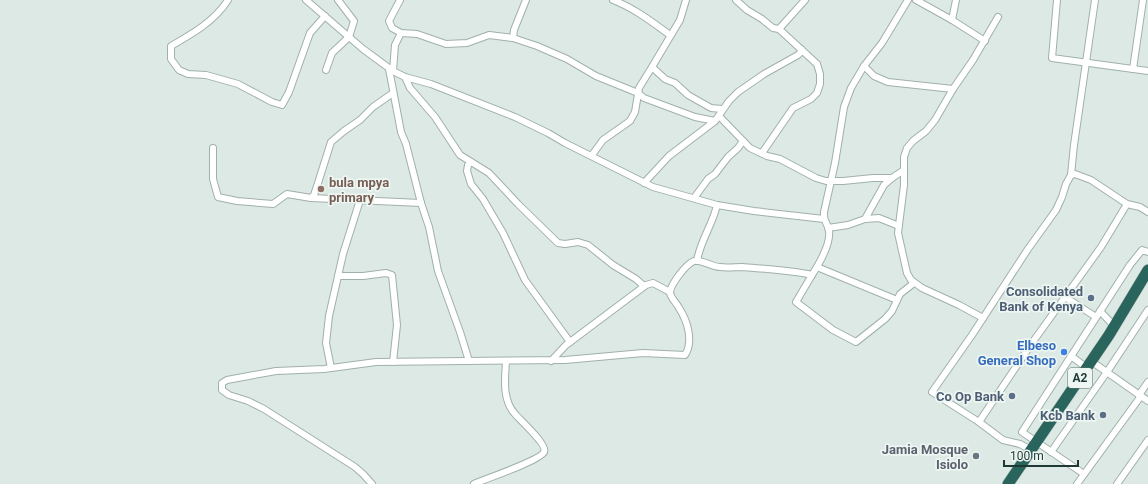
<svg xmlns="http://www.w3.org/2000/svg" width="1148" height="484" font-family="Roboto,sans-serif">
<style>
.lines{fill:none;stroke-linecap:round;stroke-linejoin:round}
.street-casing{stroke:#a0b0ab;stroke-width:8}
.highway-casing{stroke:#bcc3c2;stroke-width:12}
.street{stroke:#fff;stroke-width:6}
.highway{stroke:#2a655d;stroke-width:11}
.education-dot{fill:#8d6e63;stroke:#edf6f2;stroke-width:1.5}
.service-dot{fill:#5c6f8a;stroke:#edf6f2;stroke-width:1.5}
.shop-dot{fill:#3f7fe0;stroke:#edf6f2;stroke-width:1.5}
.worship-dot{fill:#6b7280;stroke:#edf6f2;stroke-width:1.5}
.labels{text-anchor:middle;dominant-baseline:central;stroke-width:3.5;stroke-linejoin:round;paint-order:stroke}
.shield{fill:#edf6f2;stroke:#5c716c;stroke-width:1}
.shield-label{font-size:12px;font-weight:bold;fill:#1e3833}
.education-label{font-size:13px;font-weight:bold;fill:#785e54;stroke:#edf6f2;text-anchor:start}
.service-label{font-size:13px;font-weight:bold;fill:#4e5e75;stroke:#edf6f2;text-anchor:end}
.shop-label{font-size:13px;font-weight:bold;fill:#366cbe;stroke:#edf6f2;text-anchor:end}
.worship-label{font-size:13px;font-weight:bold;fill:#5b616d;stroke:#edf6f2;text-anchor:end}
</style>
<rect width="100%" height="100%" fill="#dde9e4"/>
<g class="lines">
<g class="street-casing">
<g id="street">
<path d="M 228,0 C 215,21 192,34 171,46 L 171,59 L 179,70 L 188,74 L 206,75 L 238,84 L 272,102 L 282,105 L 289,92 L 310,33 L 325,16"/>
<path d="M 306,0 L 363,49 L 393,71 L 405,77 L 431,84 L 515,117 L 548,133 L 565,143 L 653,187 L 717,205 L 754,211 L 824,219"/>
<path d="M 400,0 L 389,21 L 392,28 L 401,33 L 417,34 L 446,44 L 467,43 L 489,35 L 513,38 L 537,46 L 567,59 L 596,76 L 638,93 L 644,98 L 695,117 L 715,121"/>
<path d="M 613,0 C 634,8 652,22 670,35"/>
<path d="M 736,0 L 747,10 L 762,19 L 773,28 L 779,29 L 805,0"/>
<path d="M 916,0 L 952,20 L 985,41"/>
<path d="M 1057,0 L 1052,58 L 1148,71"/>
<path d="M 952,20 L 956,0"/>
<path d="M 513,38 L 514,30 L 526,0"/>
<path d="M 864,66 L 874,76 L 888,82 L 953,89"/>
<path d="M 652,67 L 680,20 L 686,0"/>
<path d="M 389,69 L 401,132 L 406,144 L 421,203 L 429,227 L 438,271 L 460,332 L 469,361"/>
<path d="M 1133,69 L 1143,0"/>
<path d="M 326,70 L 332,53 L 349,37 L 354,21 L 338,0"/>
<path d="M 393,71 L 395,45 L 401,33"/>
<path d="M 405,77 L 410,88 L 435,117 L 460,155 L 489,173 L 518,204 L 558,243 L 565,244 L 578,242 L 588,245 L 613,265 L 636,279 L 644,286"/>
<path d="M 719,116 L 750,148 L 767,156 L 780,159 L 816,178 L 826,181 L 843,181 L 873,178 L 892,178 L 904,170"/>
<path d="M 213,148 L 213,179 L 218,197 L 237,201 L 273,204 L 287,194 L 311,198 L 314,195 L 318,183 L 331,142 L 344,131 L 360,120 L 373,107 L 393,93"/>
<path d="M 762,153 L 793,108 L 811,99 L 817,93 L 820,84 L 820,74 L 817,64 L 779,29"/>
<path d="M 592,155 L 603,140 L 630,121 L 635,112 L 639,88 L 652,67 L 665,79 L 675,83 L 688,95 L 711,108 L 722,109"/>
<path d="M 471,162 L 468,165 L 467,171 L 471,184 L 483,199 L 503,233 L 525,280 L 570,342"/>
<path d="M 1071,175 L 1074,145 L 1095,0"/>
<path d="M 644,183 L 669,156 L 715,121 L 729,101 L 738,92 L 764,74 L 798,55 L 801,52 L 801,49"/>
<path d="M 311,198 L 421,203"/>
<path d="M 694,198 L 708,179 L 715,174 L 728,157 L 738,148 L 743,141"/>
<path d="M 865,219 L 879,218 L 899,226"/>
<path d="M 828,228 L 848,225 L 865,219 L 884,185 L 892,178"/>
<path d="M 697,261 C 700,241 713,224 717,205"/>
<path d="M 817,267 L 897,300"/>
<path d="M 812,275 L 796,302 L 833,330 L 856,342 L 885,319 L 892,311 L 900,294 L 914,283"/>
<path d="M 338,276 L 363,276 L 386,273 L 392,275 L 397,325 L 393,362"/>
<path d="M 1065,297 L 1096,317"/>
<path d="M 1100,311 L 1114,326"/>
<path d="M 983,318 L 959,305 L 922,288 L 911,280 L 907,273 L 898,233 L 904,185 L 904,157 L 907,148 L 913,141 L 926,131 L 935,120 L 953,89 L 973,60 L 998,17"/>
<path d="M 1071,356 L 1087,368"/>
<path d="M 551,361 L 566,345 L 646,285 L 653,283 L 670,292"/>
<path d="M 1091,361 L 1148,401"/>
<path d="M 331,368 L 326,343 L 329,316 L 343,254 L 360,200"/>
<path d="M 1139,395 L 1148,382"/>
<path d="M 979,422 L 1032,343 L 1101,247 L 1127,204"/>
<path d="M 1031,450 L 1020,444 L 1003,440 L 979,422 L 932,392 L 972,335 L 1028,249 L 1056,210 L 1062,197 L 1066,184 L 1071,175 L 1075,174 L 1091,180 L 1127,204 L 1140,207 L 1148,212"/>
<path d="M 1051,452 L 1107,372 L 1148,310"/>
<path d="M 1084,474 L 1022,432 L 1130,265 L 1142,250 L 1148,252"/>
<path d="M 372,484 L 363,474 L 355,467 L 264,409 L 248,401 L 229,395 L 222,390 L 222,383 L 227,380 L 276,371 L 324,369 L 376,362 L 565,360 L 643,353 L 685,355 C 694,341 687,320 679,308 C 677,303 670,298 670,292 C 671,284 686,264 694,261 C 700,259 713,267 720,267 C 727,268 735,267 742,267 C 765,269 789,270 812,275 C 819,264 831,244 829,231 C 828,223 823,222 824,212 L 835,163 L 844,107 L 851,88 L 864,66 L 882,43 L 908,0"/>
<path d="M 474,484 C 485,479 541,460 544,452 C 548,445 520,420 515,414 C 502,400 505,378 506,361"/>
<path d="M 1077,484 L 1141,396"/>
<path d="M 1117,484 L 1148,440"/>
</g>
</g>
<g class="highway-casing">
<path id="highway" d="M 1008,484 L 1109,335 L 1148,270"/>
</g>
<use href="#street" class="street"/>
<use href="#highway" class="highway"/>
</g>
<circle class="education-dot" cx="321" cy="189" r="4"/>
<g class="service-dot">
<circle cx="1091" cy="298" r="4"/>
<circle cx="1012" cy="396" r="4"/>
<circle cx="1103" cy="415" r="4"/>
</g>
<circle class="shop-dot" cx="1064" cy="352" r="4"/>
<circle class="worship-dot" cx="976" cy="456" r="4"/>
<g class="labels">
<rect class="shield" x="1068" y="368" width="24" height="20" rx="3"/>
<g class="shield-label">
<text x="1080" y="378">A2</text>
</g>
<g class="education-label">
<text x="329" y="182">bula mpya<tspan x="329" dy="15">primary</tspan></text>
</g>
<g class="service-label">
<text x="1083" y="291">Consolidated<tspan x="1083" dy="15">Bank of Kenya</tspan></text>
<text x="1004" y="396">Co Op Bank</text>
<text x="1095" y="415">Kcb Bank</text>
</g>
<g class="shop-label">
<text x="1056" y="345">Elbeso<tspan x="1056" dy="15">General Shop</tspan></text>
</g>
<g class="worship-label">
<text x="968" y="449">Jamia Mosque<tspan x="968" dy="15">Isiolo</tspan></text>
</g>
</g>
<path d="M1004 460v6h74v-6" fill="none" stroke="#1e3833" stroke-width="2"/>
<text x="1010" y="460" font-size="12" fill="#1e3833" stroke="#edf6f2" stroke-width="3" paint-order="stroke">100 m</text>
</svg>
